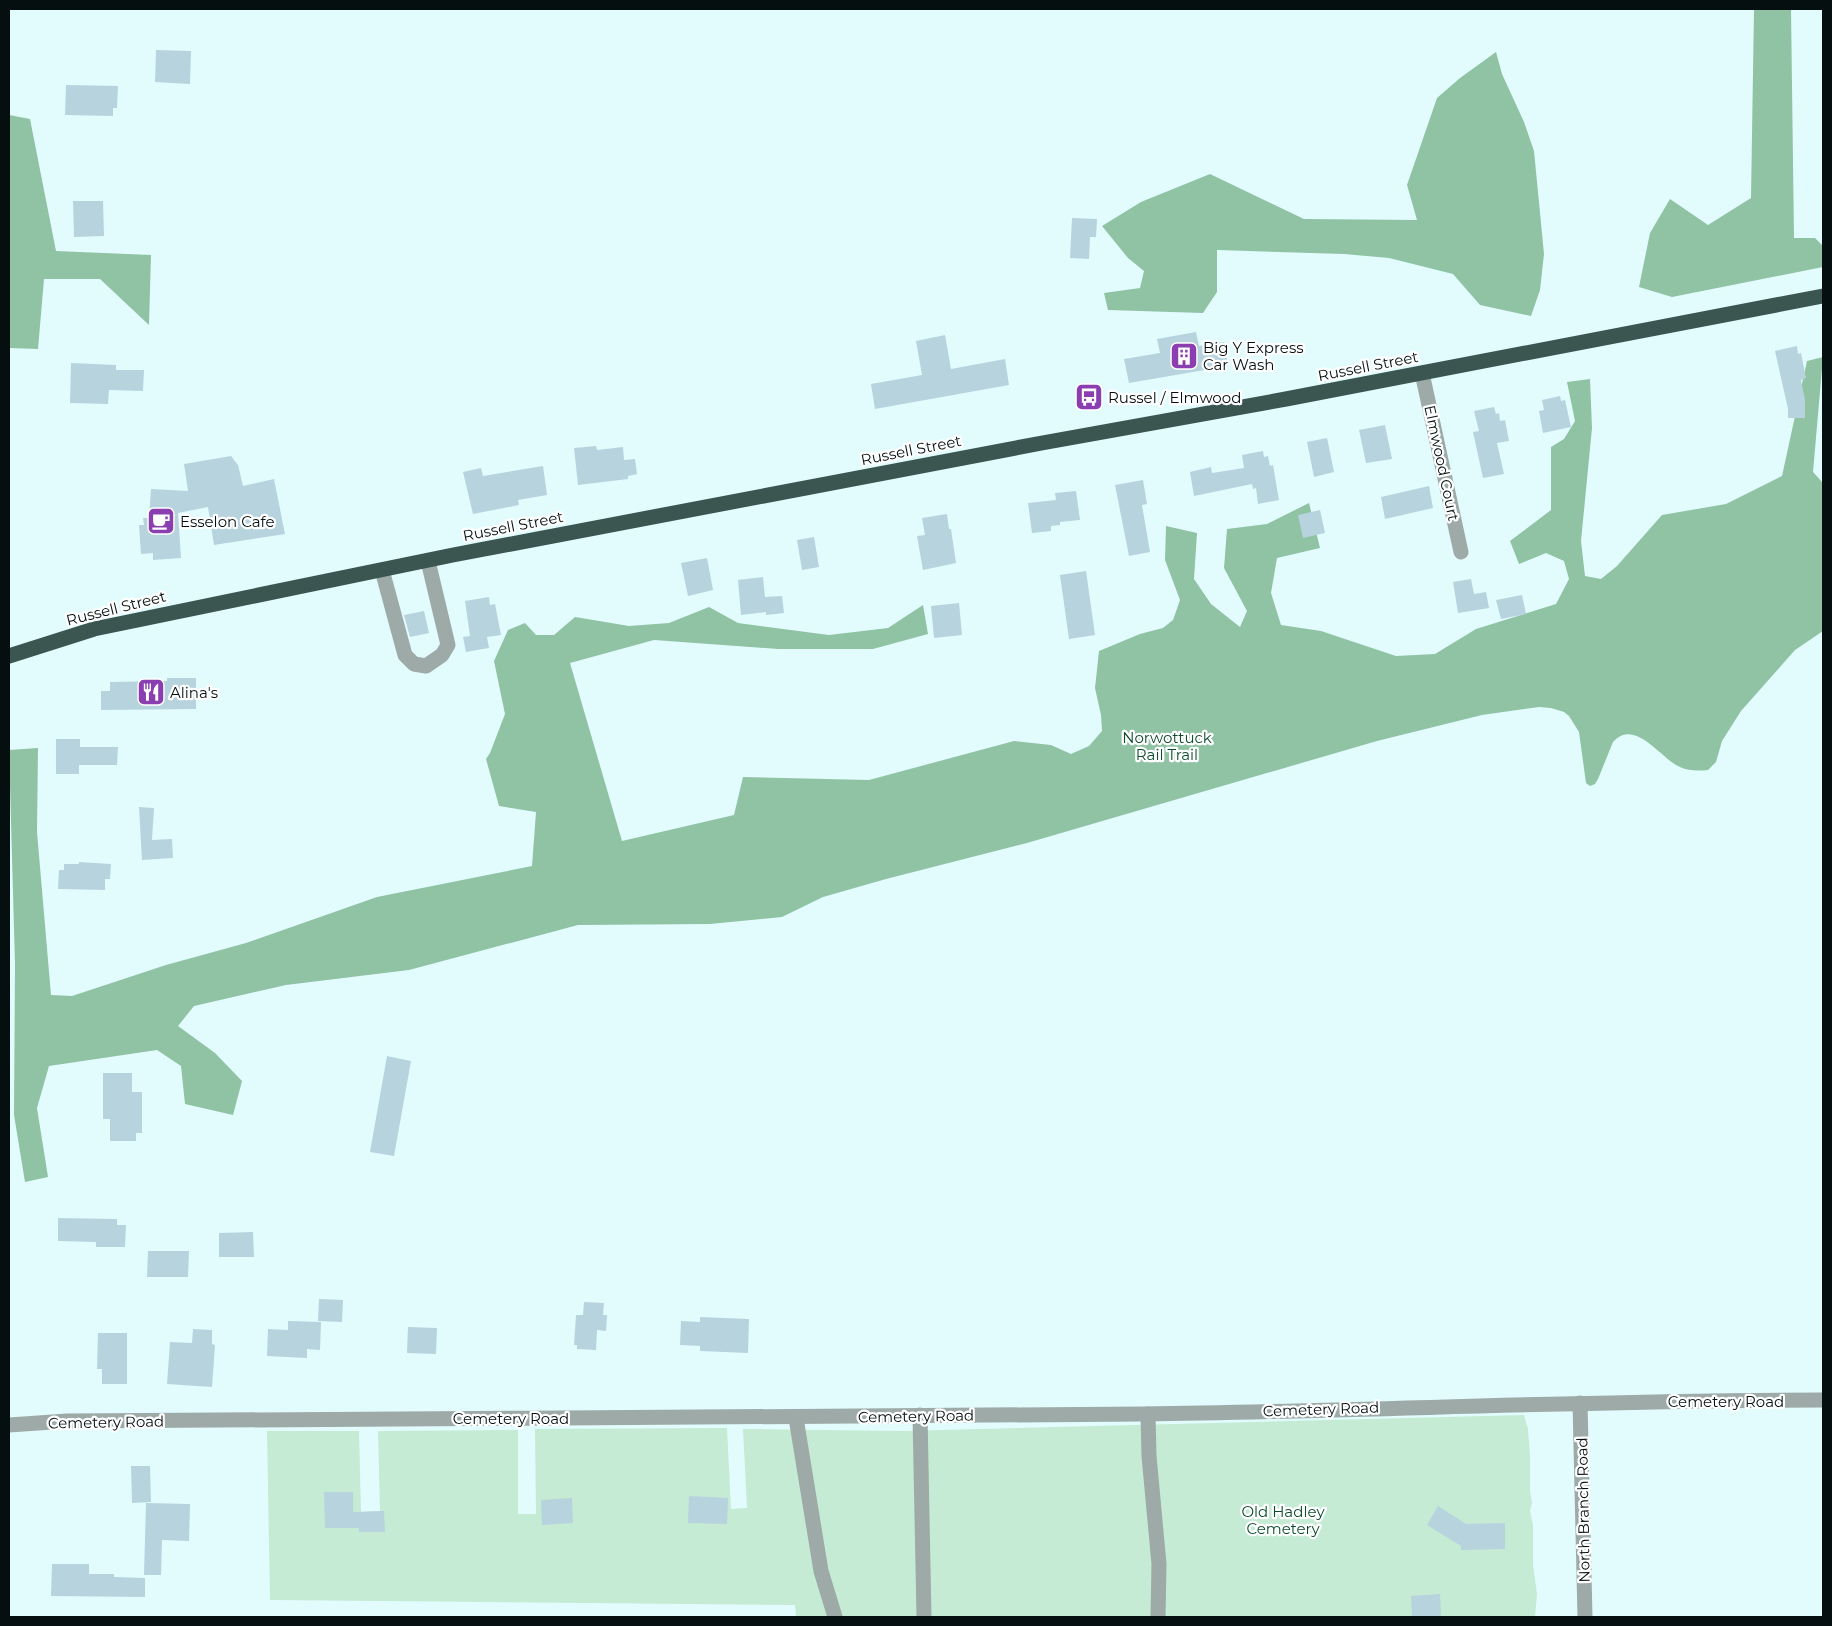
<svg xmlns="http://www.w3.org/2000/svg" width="1832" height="1626" font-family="Montserrat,sans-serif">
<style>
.green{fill:#c5ebd4}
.forest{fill:#90c2a4}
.building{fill:#b7d3de}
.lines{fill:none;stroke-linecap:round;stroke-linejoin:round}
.minor{stroke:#9daaa7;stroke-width:15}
.highway{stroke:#3b5650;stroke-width:15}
.labels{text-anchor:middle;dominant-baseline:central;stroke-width:4.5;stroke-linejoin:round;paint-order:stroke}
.poi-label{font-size:15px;fill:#050f10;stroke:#fff;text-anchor:start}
.street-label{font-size:15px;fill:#050f10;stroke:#fff}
.park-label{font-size:15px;fill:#0d4b2f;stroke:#fff}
</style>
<rect width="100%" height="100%" fill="#e2fcfe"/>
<path class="green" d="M 1524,1415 L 1528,1429 L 1530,1455 L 1530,1491 L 1532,1503 L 1530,1511 L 1533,1525 L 1533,1565 L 1537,1594 L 1535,1617 L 796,1617 L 795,1605 L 270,1600 L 267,1431 L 359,1431 L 361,1512 L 380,1511 L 378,1431 L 518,1430 L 518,1514 L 536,1514 L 535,1429 L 727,1428 L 731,1509 L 747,1508 L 743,1429 L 904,1431 Z"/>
<g class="forest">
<path d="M 1754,9 L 1791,9 L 1794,238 L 1815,238 L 1823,246 L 1823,267 L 1672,297 L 1639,287 L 1650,233 L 1670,199 L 1708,225 L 1751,198 Z"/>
<path d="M 1496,52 L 1502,74 L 1524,122 L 1534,151 L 1544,254 L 1540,290 L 1531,316 L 1480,305 L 1453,274 L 1389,258 L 1344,254 L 1217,250 L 1217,292 L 1203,313 L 1108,310 L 1104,293 L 1140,288 L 1144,271 L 1128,258 L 1102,226 L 1141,202 L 1210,174 L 1304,219 L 1417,220 L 1407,185 L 1437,98 L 1460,78 Z"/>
<path d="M 9,115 L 30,119 L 56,251 L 151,255 L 149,325 L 100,279 L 44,279 L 38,349 L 9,348 Z"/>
<path d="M 1823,357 L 1813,472 L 1823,483 L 1823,631 L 1795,650 L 1741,711 L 1722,741 L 1716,762 L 1708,770 C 1699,771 1688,771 1680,767 C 1661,759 1635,717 1613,742 L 1598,779 L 1595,784 L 1590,786 L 1586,783 L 1579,732 L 1569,716 L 1564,712 L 1551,708 L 1539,707 L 1482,715 L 1377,741 L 1027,843 L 886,879 L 823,897 L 782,917 L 710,924 L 578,925 L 409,970 L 286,985 L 194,1006 L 178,1026 L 215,1053 L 242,1081 L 233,1115 L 185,1104 L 181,1066 L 157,1050 L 49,1066 L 37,1108 L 48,1177 L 25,1182 L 14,1115 L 15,964 L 9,750 L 38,748 L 37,832 L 51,995 L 72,996 L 166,965 L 246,943 L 377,897 L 532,866 L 536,812 L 499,806 L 486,759 L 490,753 L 505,714 L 494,661 L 508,630 L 525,623 L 536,635 L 554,635 L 575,617 L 629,626 L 669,623 L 709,607 L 738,623 L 829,635 L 888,628 L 923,605 L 928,634 L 873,649 L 778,649 L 654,640 L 570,663 L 622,841 L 734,815 L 743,777 L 869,780 L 1014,741 L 1051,745 L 1071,754 L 1089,746 L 1102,731 L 1101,715 L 1095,688 L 1099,651 L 1140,634 L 1163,628 L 1173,620 L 1180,600 L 1165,560 L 1166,526 L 1197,533 L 1194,579 L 1211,604 L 1240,627 L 1247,611 L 1224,568 L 1227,529 L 1267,524 L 1309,503 L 1320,548 L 1277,558 L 1271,593 L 1281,625 L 1321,631 L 1396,656 L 1435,654 L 1476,629 L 1556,604 L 1569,579 L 1564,561 L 1546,553 L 1519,564 L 1510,541 L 1551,510 L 1551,447 L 1564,439 L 1575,421 L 1567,382 L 1590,379 L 1592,428 L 1581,541 L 1585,576 L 1601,579 L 1617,566 L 1662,515 L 1726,504 L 1782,476 L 1807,361 Z"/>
</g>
<g class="building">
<path d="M 156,50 L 191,51 L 190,84 L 155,82 Z"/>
<path d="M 66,85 L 118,86 L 117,108 L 113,108 L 113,116 L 65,115 Z"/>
<path d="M 73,201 L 103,201 L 104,236 L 74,237 Z"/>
<path d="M 1072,218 L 1097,219 L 1096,237 L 1090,237 L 1089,259 L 1070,258 Z"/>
<path d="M 1196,332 L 1199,346 L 1224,342 L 1228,366 L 1129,383 L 1124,359 L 1160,353 L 1157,339 Z"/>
<path d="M 945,335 L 951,369 L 1005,359 L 1009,385 L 875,409 L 871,384 L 922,375 L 916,341 Z"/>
<path d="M 1797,346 L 1798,354 L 1801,353 L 1806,378 L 1801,380 L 1805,400 L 1805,418 L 1788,418 L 1788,409 L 1775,351 Z"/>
<path d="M 71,363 L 116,365 L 116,370 L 144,370 L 143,391 L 109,390 L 108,404 L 70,403 Z"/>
<path d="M 1560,396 L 1561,401 L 1565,400 L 1571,427 L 1543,433 L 1539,411 L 1544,410 L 1542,400 Z"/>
<path d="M 1494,407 L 1496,414 L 1499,413 L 1500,421 L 1505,420 L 1509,441 L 1497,443 L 1504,474 L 1483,478 L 1473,432 L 1479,431 L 1474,411 Z"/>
<path d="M 1385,425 L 1392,459 L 1366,463 L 1359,430 Z"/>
<path d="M 1327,438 L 1334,472 L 1314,477 L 1307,442 Z"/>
<path d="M 596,446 L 597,450 L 623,447 L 624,460 L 635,459 L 637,474 L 628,476 L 628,479 L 578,485 L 574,448 Z"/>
<path d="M 1263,451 L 1264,457 L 1268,456 L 1270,466 L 1273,465 L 1279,500 L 1258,504 L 1256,488 L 1253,489 L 1252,484 L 1194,496 L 1190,472 L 1211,467 L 1212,473 L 1244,468 L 1242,455 Z"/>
<path d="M 231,456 L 238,465 L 243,486 L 274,479 L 285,534 L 214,545 L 208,507 L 178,513 L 181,558 L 153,560 L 153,553 L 141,554 L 139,525 L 144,525 L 143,518 L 149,518 L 151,489 L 188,491 L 184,464 Z"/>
<path d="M 543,466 L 547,495 L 518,500 L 519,505 L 473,514 L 463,472 L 481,468 L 483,476 Z"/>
<path d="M 1143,480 L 1147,504 L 1142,505 L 1150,552 L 1129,556 L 1115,485 Z"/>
<path d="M 1429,486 L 1433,508 L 1385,519 L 1381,497 Z"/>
<path d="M 1076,491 L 1080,520 L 1060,522 L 1060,525 L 1051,526 L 1051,531 L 1032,533 L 1028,503 L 1056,500 L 1055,493 Z"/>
<path d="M 1320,510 L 1325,533 L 1303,538 L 1298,515 Z"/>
<path d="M 947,514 L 949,529 L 951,529 L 956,563 L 923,570 L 917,536 L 925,535 L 922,518 Z"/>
<path d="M 814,537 L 819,567 L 802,570 L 797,540 Z"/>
<path d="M 707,558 L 713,590 L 688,596 L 681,563 Z"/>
<path d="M 1086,571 L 1095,635 L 1069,639 L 1060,575 Z"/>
<path d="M 763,577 L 765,597 L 782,596 L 784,613 L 766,615 L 766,612 L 741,615 L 738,580 Z"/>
<path d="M 1471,579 L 1474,594 L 1486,592 L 1489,608 L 1458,613 L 1453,582 Z"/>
<path d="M 1522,595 L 1526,614 L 1501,619 L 1496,600 Z"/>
<path d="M 489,597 L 490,605 L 495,604 L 501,635 L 487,637 L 489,648 L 466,652 L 463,637 L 470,636 L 465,601 Z"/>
<path d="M 959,603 L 962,635 L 934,638 L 931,606 Z"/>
<path d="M 424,611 L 429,633 L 410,637 L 404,615 Z"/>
<path d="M 167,678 L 196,678 L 196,709 L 101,710 L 101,691 L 110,691 L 110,682 L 167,681 Z"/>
<path d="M 56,739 L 80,739 L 80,747 L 118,747 L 117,765 L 79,765 L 79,774 L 56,774 Z"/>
<path d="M 139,807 L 154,808 L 152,840 L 172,839 L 173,858 L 142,860 Z"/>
<path d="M 79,862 L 111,864 L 110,879 L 105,879 L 105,890 L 58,889 L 59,870 L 64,870 L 64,864 L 79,864 Z"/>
<path d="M 387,1056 L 411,1061 L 394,1156 L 370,1152 Z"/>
<path d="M 103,1073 L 132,1073 L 132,1092 L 142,1092 L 142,1133 L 136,1133 L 136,1141 L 110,1141 L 110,1119 L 103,1119 Z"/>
<path d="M 58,1218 L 117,1219 L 117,1225 L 126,1225 L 125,1247 L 96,1247 L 96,1242 L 58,1241 Z"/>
<path d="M 253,1232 L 254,1257 L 219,1257 L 219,1233 Z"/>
<path d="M 148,1251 L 189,1251 L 188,1277 L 147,1277 Z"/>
<path d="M 319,1299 L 343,1300 L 342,1322 L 318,1321 Z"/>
<path d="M 584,1302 L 604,1303 L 603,1315 L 607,1315 L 606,1331 L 597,1330 L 596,1350 L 577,1349 L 577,1345 L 574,1345 L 576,1315 L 583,1315 Z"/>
<path d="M 700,1317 L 749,1319 L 748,1353 L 700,1351 L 700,1346 L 680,1345 L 681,1321 L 700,1322 Z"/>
<path d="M 288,1321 L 321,1322 L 320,1350 L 307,1349 L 307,1358 L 267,1356 L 268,1329 L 288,1330 Z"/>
<path d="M 408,1327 L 437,1328 L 436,1354 L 407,1353 Z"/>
<path d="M 193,1329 L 212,1330 L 212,1344 L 215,1345 L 212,1387 L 167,1384 L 170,1342 L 192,1343 Z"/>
<path d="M 98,1333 L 127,1333 L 127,1384 L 102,1384 L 102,1369 L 97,1369 Z"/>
<path d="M 131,1466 L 150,1466 L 151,1502 L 132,1503 Z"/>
<path d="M 324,1492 L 353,1492 L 353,1512 L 384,1511 L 385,1532 L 359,1532 L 359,1528 L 325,1528 Z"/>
<path d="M 689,1496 L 728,1498 L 727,1524 L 688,1523 Z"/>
<path d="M 572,1498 L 573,1523 L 542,1525 L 541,1500 Z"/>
<path d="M 146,1503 L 190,1504 L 189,1541 L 162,1540 L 161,1575 L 144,1575 Z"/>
<path d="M 1438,1506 L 1466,1524 L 1505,1523 L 1505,1549 L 1461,1550 L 1461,1546 L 1427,1525 Z"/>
<path d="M 52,1564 L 89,1564 L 89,1574 L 114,1574 L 114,1577 L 145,1578 L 145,1597 L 51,1596 Z"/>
<path d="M 1440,1594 L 1441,1617 L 1412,1617 L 1411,1596 Z"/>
</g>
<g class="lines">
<g class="minor">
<path d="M 1422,373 L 1461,552"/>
<path d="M 382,570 L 405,655 L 414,664 L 426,666 L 442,655 L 448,645 L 428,561"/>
<path d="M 1580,1403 L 1585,1617"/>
<path d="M 1148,1414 L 1149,1456 L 1159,1564 L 1158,1617"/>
<path d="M 920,1415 L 924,1617"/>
<path d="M 796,1418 L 821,1571 L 835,1617"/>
<path d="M 9,1425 L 67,1421 C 426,1418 785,1418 1144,1414 C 1370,1411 1597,1400 1823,1400"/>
</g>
<path class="highway" d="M 9,656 L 94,629 L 453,555 L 1042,443 L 1286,399 L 1823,296"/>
</g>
<defs>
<g id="building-square" transform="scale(1.4375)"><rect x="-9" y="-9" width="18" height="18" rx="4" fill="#8a3eaf" stroke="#fff"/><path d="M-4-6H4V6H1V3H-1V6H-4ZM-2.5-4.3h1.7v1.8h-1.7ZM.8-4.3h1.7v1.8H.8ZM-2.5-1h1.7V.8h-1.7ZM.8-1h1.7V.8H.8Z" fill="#fff"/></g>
<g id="bus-square" transform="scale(1.4375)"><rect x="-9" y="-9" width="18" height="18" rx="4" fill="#8a3eaf" stroke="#fff"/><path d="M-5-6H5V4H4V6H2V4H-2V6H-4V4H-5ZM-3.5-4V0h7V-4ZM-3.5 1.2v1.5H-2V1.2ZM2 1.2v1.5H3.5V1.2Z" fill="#fff"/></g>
<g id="cafe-square" transform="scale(1.4375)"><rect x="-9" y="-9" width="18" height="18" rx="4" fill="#8a3eaf" stroke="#fff"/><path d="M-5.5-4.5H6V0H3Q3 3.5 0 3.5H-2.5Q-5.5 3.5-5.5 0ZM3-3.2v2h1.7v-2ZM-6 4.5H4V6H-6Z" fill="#fff"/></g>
<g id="restaurant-square" transform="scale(1.4375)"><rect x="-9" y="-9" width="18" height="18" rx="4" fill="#8a3eaf" stroke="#fff"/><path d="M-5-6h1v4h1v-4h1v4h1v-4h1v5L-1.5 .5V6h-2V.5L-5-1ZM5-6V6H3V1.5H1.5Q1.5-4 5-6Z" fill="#fff"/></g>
</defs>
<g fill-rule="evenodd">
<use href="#building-square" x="1184" y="356"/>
<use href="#bus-square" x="1089" y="397"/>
<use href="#cafe-square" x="161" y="521"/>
<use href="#restaurant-square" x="151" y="692"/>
</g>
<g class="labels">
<g class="poi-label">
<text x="1203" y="347">Big Y Express<tspan x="1203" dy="17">Car Wash</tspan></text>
<text x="1108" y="397">Russel / Elmwood</text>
<text x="180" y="521">Esselon Cafe</text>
<text x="170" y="692">Alina's</text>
</g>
<g class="street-label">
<text transform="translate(1368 366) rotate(-11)">Russell Street</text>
<text transform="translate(911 450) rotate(-11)">Russell Street</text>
<text transform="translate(1442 463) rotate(78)">Elmwood Court</text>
<text transform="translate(513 526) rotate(-11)">Russell Street</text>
<text transform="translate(116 608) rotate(-14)">Russell Street</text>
<text x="1726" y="1401">Cemetery Road</text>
<text transform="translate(1321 1409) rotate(-2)">Cemetery Road</text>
<text transform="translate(916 1416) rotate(-1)">Cemetery Road</text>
<text x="511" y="1418">Cemetery Road</text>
<text transform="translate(106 1422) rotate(-1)">Cemetery Road</text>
<text transform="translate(1583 1510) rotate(-91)">North Branch Road</text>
</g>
<g class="park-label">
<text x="1167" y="737">Norwottuck<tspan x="1167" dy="17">Rail Trail</tspan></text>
<text x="1283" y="1511">Old Hadley<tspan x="1283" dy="17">Cemetery</tspan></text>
</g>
</g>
<rect width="1832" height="1626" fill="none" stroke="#050f10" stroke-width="20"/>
</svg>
